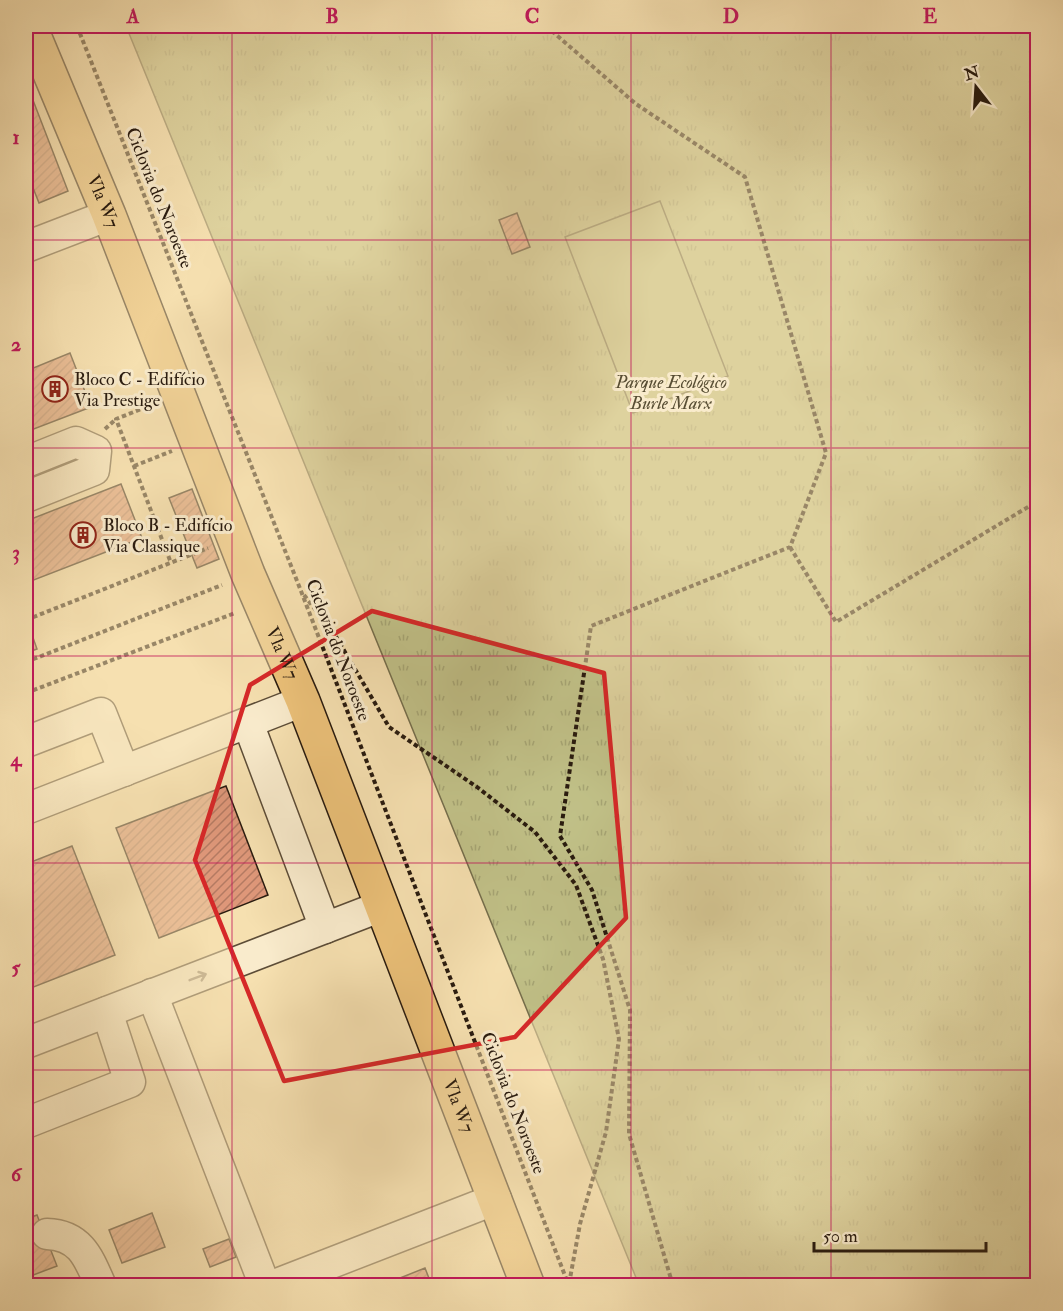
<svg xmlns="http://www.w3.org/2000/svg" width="1063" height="1311" font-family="'IM FELL Double Pica',serif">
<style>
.park{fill:url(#park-tufts);stroke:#756e4c;stroke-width:1.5}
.garden{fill:#c1c188;stroke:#756e4c;stroke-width:1.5}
.building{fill:url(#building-hatch);stroke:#291b0f;stroke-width:1.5}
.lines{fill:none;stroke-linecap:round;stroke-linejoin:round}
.minor-casing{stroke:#5c4c37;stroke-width:33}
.major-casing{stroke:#291b0f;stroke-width:36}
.path{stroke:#291b0f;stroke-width:4;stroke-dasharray:4.5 3;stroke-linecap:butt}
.minor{stroke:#f9ebcc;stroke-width:30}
.major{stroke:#ebc078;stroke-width:33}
.oneway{stroke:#9b8d77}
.marked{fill:none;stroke:#d62828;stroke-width:4.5;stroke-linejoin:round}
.grid{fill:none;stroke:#c2185b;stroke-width:1.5;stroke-opacity:0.55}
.labels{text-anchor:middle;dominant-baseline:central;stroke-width:6;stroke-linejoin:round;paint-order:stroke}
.street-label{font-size:18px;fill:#291b0f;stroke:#f9ebcc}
.poi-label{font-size:18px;fill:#291b0f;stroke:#f9ebcc;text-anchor:start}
.park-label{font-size:18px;font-style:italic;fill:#574d33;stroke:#f9ebcc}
.neatline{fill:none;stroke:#c2185b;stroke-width:2}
.grid-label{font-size:20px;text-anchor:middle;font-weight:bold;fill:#c2185b}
</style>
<defs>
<pattern id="park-tufts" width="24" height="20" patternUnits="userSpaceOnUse" patternTransform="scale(1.5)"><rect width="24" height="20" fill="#c1c188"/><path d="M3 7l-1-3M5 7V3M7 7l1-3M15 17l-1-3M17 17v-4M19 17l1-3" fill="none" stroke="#a6a574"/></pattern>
<pattern id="building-hatch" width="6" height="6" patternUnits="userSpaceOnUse" patternTransform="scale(1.5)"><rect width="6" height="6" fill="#de9779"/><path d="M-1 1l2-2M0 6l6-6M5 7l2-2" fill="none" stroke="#b47a62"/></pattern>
</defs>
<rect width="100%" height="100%" fill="#f6e0b0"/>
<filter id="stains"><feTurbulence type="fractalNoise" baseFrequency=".00333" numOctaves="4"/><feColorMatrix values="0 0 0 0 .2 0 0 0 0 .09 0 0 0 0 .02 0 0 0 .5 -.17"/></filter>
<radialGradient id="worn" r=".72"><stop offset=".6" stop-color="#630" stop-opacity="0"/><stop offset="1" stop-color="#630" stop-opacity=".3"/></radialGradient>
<path class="park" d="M 126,26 L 1037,26 L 1037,1285 L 639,1285 Z"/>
<path class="garden" d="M 660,201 L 728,376 L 633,413 L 565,237 Z"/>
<g class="building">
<path d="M 26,82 L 68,191 L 39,203 L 26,170 Z"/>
<path d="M 517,213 L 530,247 L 512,254 L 499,220 Z"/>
<path d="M 70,353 L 91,407 L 26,432 L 26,371 Z"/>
<path d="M 121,484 L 142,538 L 26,583 L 26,521 Z"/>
<path d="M 192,489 L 219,559 L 197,568 L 169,498 Z"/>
<path d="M 31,632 L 37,649 L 26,653 L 26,635 Z"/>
<path d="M 226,786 L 268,895 L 159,938 L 116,828 Z"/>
<path d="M 72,846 L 115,955 L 26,990 L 26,864 Z"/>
<path d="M 152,1213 L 165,1247 L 122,1263 L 109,1230 Z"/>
<path d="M 37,1215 L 57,1266 L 28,1277 L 31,1286 L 26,1286 L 26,1219 Z"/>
<path d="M 229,1239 L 236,1257 L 210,1267 L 203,1249 Z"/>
<path d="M 425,1268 L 432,1286 L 380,1286 Z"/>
</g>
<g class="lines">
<g class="minor-casing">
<g id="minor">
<path d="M 26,247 L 109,215"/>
<path d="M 26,462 L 76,442 L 96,451 L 94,470 L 26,497"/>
<path d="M 248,723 L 325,928"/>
<path d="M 26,742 L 101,713 L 124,771"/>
<path d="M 26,809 L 303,701"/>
<path d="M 152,994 L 265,1286"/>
<path d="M 26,1043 L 382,906"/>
<path d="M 26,1123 L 130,1082 L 107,1012"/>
<path d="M 47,1234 C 81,1235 89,1259 101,1286"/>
<path d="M 272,1286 L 496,1199"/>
</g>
</g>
<g class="major-casing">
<g id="major">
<path id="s1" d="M 30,26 L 109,215 L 248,574 L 303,701 L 528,1286"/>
</g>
</g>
<g class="path">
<path d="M 77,26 L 301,591 L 569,1286"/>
<path d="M 546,26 L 636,104 L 745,177 L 826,453 L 790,547 L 591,626 L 560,836 L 592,890 L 630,1010 L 629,1134 L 673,1286"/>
<path d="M 154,404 L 116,419 L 171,563"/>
<path d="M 105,429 L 116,419"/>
<path d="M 134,466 L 172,451"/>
<path d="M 790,547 L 836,622 L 1038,501"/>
<path d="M 304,595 L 335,635 L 389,727 L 477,787 L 535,832 L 576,885 L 603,959 L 619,1039 L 606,1132 L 580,1224 L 569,1284"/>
<path d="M 26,620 L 208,548"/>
<path d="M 26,662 L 222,585"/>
<path d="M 26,693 L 235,613"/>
</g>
<use href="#minor" class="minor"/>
<use href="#major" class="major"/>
</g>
<defs><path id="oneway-shaft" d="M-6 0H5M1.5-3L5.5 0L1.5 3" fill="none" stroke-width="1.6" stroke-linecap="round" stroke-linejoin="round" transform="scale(1.5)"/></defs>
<use class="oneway" href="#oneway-shaft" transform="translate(198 977) rotate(-21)"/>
<path d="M0 0H1063V1311H0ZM 372,611 L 604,673 L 626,918 L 515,1037 L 284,1081 L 195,860 L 250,685 Z" fill="#f6e0b0" fill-opacity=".55" fill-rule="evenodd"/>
<path class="marked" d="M 372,611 L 604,673 L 626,918 L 515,1037 L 284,1081 L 195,860 L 250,685 Z"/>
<path class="grid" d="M 232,26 L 232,1286M 432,26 L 432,1286M 631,26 L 631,1286M 831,26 L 831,1286M 26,240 L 1038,240M 26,448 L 1038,448M 26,656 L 1038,656M 26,863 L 1038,863M 26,1070 L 1038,1070"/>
<defs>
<g id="building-ring" transform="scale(1.35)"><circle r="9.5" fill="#f9ebcc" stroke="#8f2418" stroke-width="1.5"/><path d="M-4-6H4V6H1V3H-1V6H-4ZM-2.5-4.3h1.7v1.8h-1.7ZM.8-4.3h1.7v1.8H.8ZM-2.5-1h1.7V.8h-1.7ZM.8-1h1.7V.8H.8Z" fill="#8f2418"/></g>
</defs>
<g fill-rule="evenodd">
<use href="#building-ring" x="55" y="389"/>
<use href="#building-ring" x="83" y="535"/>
</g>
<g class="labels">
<g class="street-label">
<text transform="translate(159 198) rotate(68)">Ciclovia do Noroeste</text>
<text stroke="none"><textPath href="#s1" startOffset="190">Vla W7</textPath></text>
<text transform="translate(338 650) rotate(69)">Ciclovia do Noroeste</text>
<text stroke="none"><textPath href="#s1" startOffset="676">Vla W7</textPath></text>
<text transform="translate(513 1103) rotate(69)">Ciclovia do Noroeste</text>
<text stroke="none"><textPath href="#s1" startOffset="1162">Vla W7</textPath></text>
</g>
<g class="poi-label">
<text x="74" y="379">Bloco C - Edifício<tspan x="74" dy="21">Via Prestige</tspan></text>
<text x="103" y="525">Bloco B - Edifício<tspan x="103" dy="21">Via Classique</tspan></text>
</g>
<g class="park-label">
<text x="671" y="382">Parque Ecológico<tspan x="671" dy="21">Burle Marx</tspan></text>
</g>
</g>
<rect width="1063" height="1311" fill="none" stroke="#f6e0b0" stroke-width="66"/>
<g transform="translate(976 87) rotate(343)" stroke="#f9ebcc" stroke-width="4.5" paint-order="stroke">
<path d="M0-4.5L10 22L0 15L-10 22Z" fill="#291b0f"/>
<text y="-9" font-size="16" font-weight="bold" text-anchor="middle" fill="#291b0f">N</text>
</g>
<path d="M814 1242v9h172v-9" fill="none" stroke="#291b0f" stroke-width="3"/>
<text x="823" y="1242" font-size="18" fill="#291b0f" stroke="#f9ebcc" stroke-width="4.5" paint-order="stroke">50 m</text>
<rect x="33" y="33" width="997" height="1245" class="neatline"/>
<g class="grid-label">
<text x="133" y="23">A</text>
<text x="332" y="23">B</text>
<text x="532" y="23">C</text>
<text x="731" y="23">D</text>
<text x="930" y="23">E</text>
<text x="16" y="144">1</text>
<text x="16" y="351">2</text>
<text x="16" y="559">3</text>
<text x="16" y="766">4</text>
<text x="16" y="974">5</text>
<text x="16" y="1181">6</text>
</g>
<rect width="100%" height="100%" filter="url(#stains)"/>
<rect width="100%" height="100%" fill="url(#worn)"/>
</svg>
